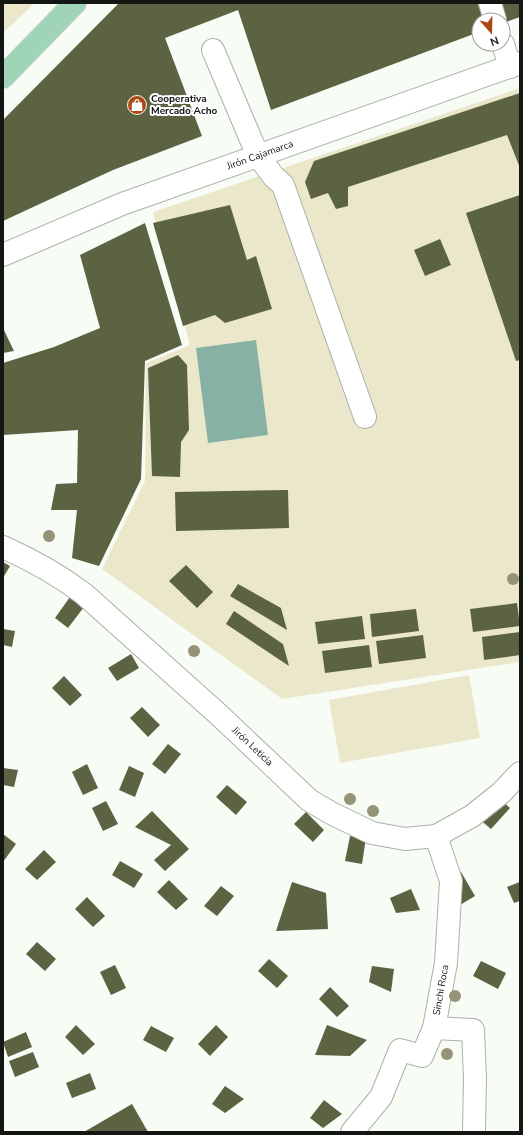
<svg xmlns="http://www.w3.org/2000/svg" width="523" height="1135" font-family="'Nunito Sans',sans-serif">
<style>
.green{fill:#ebe7cb}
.water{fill:#87b1a5}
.building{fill:#5b6343}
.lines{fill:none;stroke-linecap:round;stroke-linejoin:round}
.minor-casing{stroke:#abb0a9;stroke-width:24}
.major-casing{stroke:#d5d5d5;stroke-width:24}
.minor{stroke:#fff;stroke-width:22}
.major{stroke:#9fd4b6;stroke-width:22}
.tree{fill:#949377}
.labels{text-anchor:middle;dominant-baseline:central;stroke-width:4;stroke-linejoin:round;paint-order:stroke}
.poi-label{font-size:10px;font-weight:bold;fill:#141614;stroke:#fff;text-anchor:start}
.street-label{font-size:10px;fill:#141614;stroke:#fff}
</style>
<rect width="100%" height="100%" fill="#f7fcf5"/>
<g class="green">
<path d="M 3,3 L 35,3 L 3,33 Z"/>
<path d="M 520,88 L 520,662 L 282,699 L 102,569 L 145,481 L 146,363 L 190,345 L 153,212 Z"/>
<path d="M 469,675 L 480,738 L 340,763 L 329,700 Z"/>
</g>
<path class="water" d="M 256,340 L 268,435 L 208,443 L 196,348 Z"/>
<g class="building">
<path d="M 119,3 L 520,3 L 520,17 L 503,23 L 503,20 L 479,20 L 479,32 L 271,110 L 238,10 L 165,38 L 202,136 L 113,170 L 3,221 L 3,120 Z"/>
<path d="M 520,93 L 520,168 L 507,135 L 348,187 L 348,206 L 336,209 L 328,193 L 311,199 L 305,182 L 314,161 Z"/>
<path d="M 520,195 L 520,360 L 516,361 L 466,213 Z"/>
<path d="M 230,205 L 247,260 L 256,256 L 272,309 L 225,323 L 215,315 L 183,326 L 153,223 Z"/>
<path d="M 145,223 L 182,345 L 145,361 L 141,479 L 99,566 L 72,558 L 77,510 L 51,510 L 56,484 L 77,483 L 78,430 L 3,435 L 3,363 L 54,347 L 100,328 L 80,255 Z"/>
<path d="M 440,239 L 451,265 L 425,276 L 414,250 Z"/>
<path d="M 3,328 L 14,351 L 3,353 Z"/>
<path d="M 178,355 L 187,365 L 189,430 L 181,442 L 180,477 L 152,476 L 148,368 Z"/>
<path d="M 288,490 L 289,528 L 176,531 L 175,492 Z"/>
<path d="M 3,562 L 10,566 L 3,578 Z"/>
<path d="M 186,565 L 213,592 L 197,608 L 169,581 Z"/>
<path d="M 238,584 L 281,608 L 287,630 L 230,596 Z"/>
<path d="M 70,597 L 84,607 L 68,628 L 55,618 Z"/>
<path d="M 517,603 L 520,626 L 473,632 L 470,609 Z"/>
<path d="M 416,609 L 419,631 L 372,637 L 370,614 Z"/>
<path d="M 234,611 L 283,644 L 289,666 L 226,624 Z"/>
<path d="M 362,616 L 365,639 L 318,644 L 315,622 Z"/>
<path d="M 3,629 L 15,631 L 12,647 L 3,645 Z"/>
<path d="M 520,632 L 520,655 L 484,660 L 482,637 Z"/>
<path d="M 423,635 L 426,658 L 379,664 L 376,641 Z"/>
<path d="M 369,645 L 372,667 L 325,673 L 322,651 Z"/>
<path d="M 131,654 L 139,668 L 117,681 L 108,668 Z"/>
<path d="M 64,676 L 82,695 L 70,706 L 52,688 Z"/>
<path d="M 142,707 L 160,725 L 148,737 L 130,718 Z"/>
<path d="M 168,744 L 181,754 L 165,774 L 152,764 Z"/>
<path d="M 87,764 L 98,788 L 83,795 L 72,772 Z"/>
<path d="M 129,766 L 144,773 L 135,797 L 119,790 Z"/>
<path d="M 3,768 L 18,770 L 14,787 L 3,785 Z"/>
<path d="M 227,785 L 247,802 L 236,815 L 216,797 Z"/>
<path d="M 497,796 L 510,808 L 491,829 L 478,818 Z"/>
<path d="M 106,801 L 118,824 L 103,831 L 92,808 Z"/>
<path d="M 152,811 L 189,849 L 165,871 L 154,860 L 171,845 L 135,827 Z"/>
<path d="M 306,812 L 324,830 L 313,842 L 294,824 Z"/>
<path d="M 3,834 L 16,844 L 3,862 Z"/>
<path d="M 350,836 L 366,838 L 362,864 L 345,861 Z"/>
<path d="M 44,850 L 56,862 L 37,880 L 25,869 Z"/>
<path d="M 120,861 L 143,874 L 134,888 L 112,875 Z"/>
<path d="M 461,872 L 475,896 L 460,905 L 446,881 Z"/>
<path d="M 169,880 L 188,899 L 176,910 L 157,892 Z"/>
<path d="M 292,882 L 326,893 L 328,929 L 276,931 Z"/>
<path d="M 520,882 L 520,901 L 514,903 L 507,887 Z"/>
<path d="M 221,886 L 234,896 L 217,916 L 204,906 Z"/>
<path d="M 411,889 L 420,910 L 396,913 L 390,898 Z"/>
<path d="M 87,897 L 105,916 L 93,927 L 75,909 Z"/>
<path d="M 37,942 L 56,959 L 45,971 L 26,954 Z"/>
<path d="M 269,959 L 288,976 L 277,988 L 258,971 Z"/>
<path d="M 481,961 L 506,973 L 498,989 L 473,976 Z"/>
<path d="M 115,965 L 126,988 L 111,995 L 100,972 Z"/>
<path d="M 372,966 L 394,969 L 391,992 L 369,982 Z"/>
<path d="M 330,987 L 349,1006 L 337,1017 L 319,999 Z"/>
<path d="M 76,1025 L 95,1044 L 83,1055 L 65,1037 Z"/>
<path d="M 216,1025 L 228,1037 L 210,1056 L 198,1044 Z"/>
<path d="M 327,1025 L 367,1040 L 350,1056 L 315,1055 Z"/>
<path d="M 151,1026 L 174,1038 L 166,1052 L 143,1040 Z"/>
<path d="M 26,1032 L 32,1047 L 8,1057 L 3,1042 Z"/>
<path d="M 33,1052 L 39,1067 L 15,1077 L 9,1061 Z"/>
<path d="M 90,1073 L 96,1089 L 72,1098 L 66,1083 Z"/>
<path d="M 225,1086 L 244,1099 L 225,1113 L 212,1104 Z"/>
<path d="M 324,1100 L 342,1114 L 323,1128 L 310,1118 Z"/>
<path d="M 132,1104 L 148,1132 L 84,1132 Z"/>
</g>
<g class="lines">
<g class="minor-casing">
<g id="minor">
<path d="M 490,3 L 495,20"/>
<path d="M 503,44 L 510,67"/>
<path d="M 213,50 L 258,156 L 274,177 L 283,185 L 365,417"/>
<path id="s1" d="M 3,255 L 122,204 L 520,63"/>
<path id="s2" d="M 3,547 C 32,560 59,575 84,594 L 218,714 L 309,800 L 331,813 L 372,833 L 405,839 L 436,836 L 472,816 L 501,793 L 520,773"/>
<path d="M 436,836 L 451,881 L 446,963 L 434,1028 L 473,1030 L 475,1078 L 474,1132"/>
<path d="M 352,1132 L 381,1097 L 400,1050 L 422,1056 L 434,1028"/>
</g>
</g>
<g class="major-casing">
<path id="major" d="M 3,77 L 75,3"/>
</g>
<use href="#minor" class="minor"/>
<use href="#major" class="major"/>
</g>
<g class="tree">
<circle cx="49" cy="536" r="6"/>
<circle cx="513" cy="579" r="6"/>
<circle cx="194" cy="651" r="6"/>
<circle cx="350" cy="799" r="6"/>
<circle cx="373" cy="811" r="6"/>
<circle cx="455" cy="996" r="6"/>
<circle cx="447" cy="1054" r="6"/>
</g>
<defs>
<g id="shop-disc" transform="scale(1)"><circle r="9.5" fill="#ac4912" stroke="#fff"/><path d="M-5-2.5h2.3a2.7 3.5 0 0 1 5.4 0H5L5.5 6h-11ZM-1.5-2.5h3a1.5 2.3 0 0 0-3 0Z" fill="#fff"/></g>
</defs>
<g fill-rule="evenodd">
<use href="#shop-disc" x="137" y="105"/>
</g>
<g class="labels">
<g class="poi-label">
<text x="151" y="99">Cooperativa<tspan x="151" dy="12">Mercado Acho</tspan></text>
</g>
<g class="street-label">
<text stroke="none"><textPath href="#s1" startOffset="276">Jirón Cajamarca</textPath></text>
<text stroke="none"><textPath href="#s2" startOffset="321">Jirón Leticia</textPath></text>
<text transform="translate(441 990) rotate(-80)">Sinchi Roca</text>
</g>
</g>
<rect width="523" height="1135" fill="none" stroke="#141614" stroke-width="8"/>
<g transform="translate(491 32) rotate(160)"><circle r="19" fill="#ffffff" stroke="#a1a2a1"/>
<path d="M0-3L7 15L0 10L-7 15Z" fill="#ac4912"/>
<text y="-6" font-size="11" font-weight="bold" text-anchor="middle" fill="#141614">N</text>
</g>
</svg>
